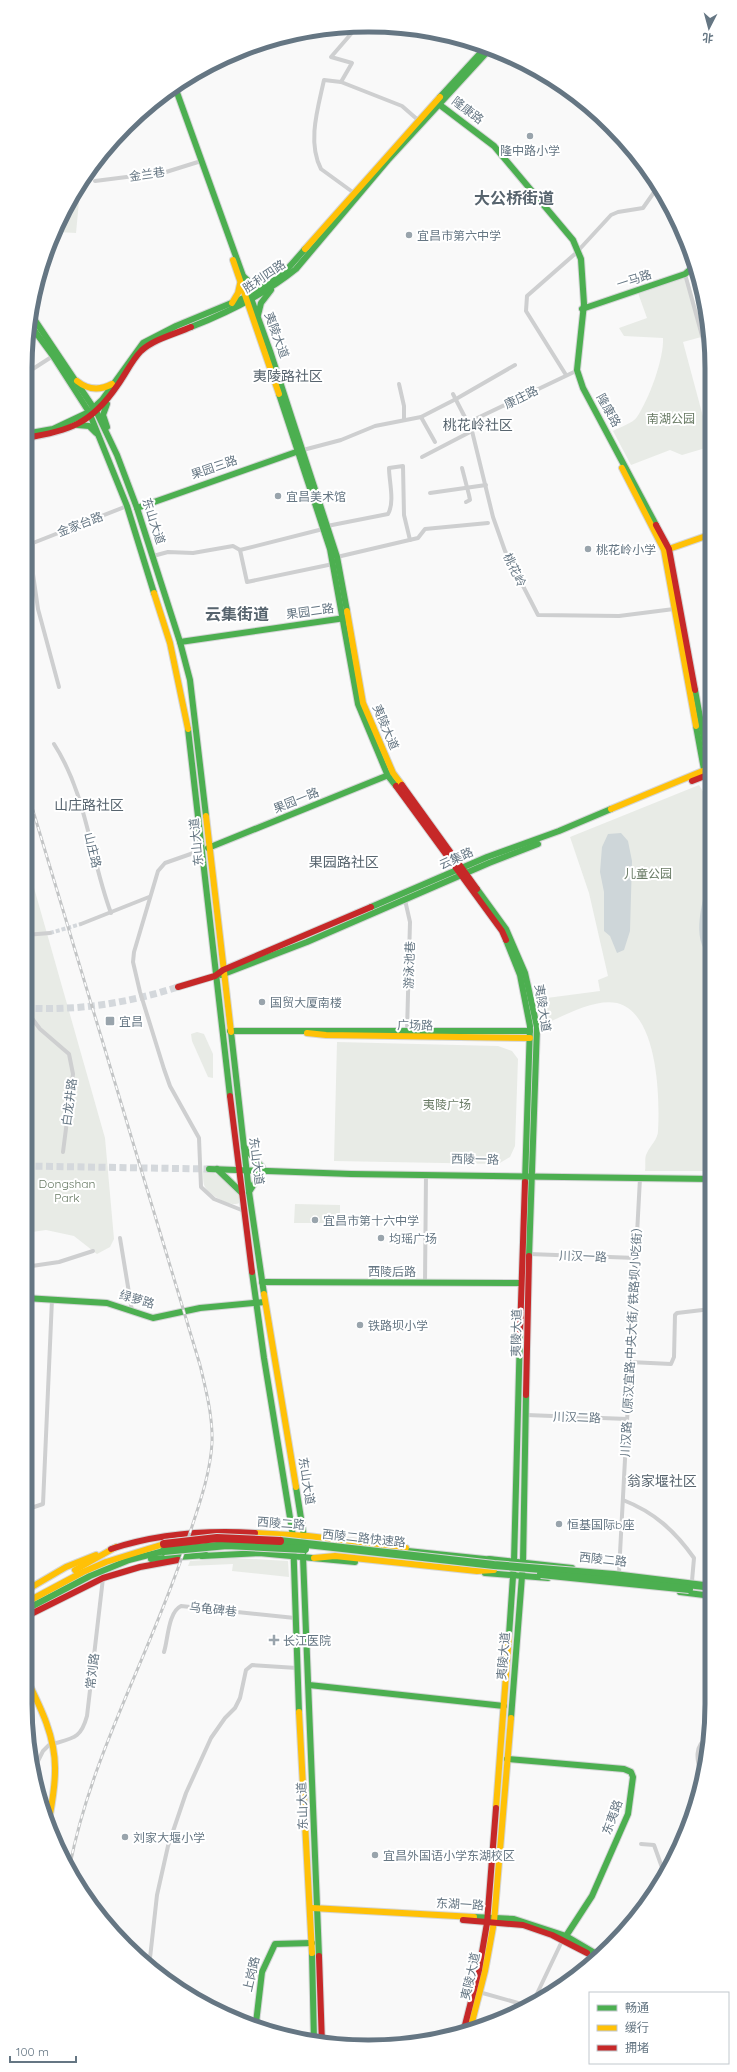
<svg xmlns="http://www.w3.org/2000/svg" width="737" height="2072" font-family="Quicksand,'Noto Sans SC',sans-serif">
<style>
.green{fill:#e8ebe6}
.water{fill:#ced6d9}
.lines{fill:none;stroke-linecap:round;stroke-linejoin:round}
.street-tunnel{stroke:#d4d8dc;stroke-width:4;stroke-dasharray:4 2;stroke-linecap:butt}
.primary-tunnel{stroke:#d4d8dc;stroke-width:7;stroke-dasharray:7 3.5;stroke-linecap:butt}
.fast-casing{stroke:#d5d6d7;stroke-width:8}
.slow-casing{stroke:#d5d6d7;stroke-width:8}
.jam-casing{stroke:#d5d6d7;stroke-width:8}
.street{stroke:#cecfd0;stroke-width:4}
.fast{stroke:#4caf50;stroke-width:6}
.slow{stroke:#ffc107;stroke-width:6}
.jam{stroke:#c62828;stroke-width:6}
.rail-casing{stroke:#c3c5c6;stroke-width:3}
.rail{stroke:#fff;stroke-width:1.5;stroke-dasharray:4.5;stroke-linecap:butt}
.fast-bridge-casing{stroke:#d5d6d6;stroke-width:10;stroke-linecap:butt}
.jam-bridge-casing{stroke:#d5d6d6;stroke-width:10;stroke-linecap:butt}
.fast-bridge{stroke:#4caf50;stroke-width:8}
.jam-bridge{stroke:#c62828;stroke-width:8}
.poi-dot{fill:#99a4ac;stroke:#fff;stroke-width:1.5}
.labels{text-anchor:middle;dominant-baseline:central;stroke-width:4;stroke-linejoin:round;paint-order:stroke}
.street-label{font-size:12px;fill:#657683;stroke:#fff}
.poi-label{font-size:12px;fill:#657683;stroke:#fff;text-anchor:start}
.park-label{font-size:12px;fill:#687a64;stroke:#fff}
.quarter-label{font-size:14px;fill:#57646e;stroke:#fff}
.district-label{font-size:16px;font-weight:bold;fill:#57646e;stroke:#fff}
.rim{fill:none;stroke:#657683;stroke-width:5}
</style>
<rect width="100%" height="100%" fill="#f9f9f9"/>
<g class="green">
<path d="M 70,201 L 79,201 L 76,233 L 58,232 L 60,217 Z"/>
<path d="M 687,276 L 705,336 L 683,342 L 709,439 L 709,447 L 682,455 L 670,450 L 631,465 L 613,431 C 620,427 633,423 637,417 C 649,399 664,359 663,338 L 624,336 L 619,328 L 647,318 L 638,293 Z"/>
<path d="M 699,785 L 710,803 L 711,1171 L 645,1171 C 646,1165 644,1157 647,1153 C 650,1146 658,1139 658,1131 C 660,1098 658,1013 617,1003 C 595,998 563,1016 543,1025 L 539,999 L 600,991 L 598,980 L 608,976 L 589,893 L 570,837 Z"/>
<path d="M 25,856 L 105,1138 L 114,1239 L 110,1247 L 97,1254 L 74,1236 L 46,1230 L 25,1233 Z"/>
<path d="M 197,1032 L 204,1034 L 213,1054 L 213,1078 L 208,1077 L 192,1041 L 191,1034 Z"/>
<path d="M 337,1042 L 498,1046 L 512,1051 L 518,1059 L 515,1146 L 510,1157 L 498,1164 L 334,1161 Z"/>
<path d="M 203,1171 C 218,1170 229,1186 239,1195 L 239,1203 C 231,1208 207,1194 204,1185 C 203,1181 203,1175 203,1171 Z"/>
<path d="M 295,1204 L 340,1205 L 340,1223 L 294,1223 Z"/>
<path d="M 234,1558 L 288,1561 L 289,1577 L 232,1571 L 233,1564 L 188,1566 L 190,1561 Z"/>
</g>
<g class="water">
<path d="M 621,833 L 628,841 L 632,861 L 630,931 L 624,950 L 617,953 L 610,936 L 604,931 L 604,892 L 600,872 L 602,847 L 608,834 Z"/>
<path d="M 709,877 L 710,877 L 710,956 C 690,940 703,899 709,877 Z"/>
</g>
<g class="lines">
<path class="street-tunnel" d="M 50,933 L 81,924"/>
<g class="primary-tunnel">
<path d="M 25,1008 C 78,1011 128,1003 178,987"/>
<path d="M 25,1166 L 209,1169"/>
</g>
<g class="fast-casing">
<g id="fast">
<path d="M 175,87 L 270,351 L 337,557 L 347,611"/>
<path d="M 440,97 L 485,48"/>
<path d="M 436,102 L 494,146 L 573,240 L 581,259 L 584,304 L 577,370 L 583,388 L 656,525"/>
<path d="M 244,277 L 254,286 L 263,286"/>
<path d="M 582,309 L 685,274 L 692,268"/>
<path d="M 258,315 L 261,303 L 271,290"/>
<path d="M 32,316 L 97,413 L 117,455 L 137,508 L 180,642 L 190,680 L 206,816"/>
<path d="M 31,326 L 53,356 L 89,412 L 127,506 L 154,593"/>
<path d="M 191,327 C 229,312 264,295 296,269 L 388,160 L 489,50"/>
<path d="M 279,394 L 330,549 L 358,704 L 388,776 L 396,786"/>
<path d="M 107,404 L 103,415 L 107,427"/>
<path d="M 78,425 L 89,426 L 96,433"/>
<path d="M 25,434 L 53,429 L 89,412 L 102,400 L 143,343 L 176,326 L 246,297 L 283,274 L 305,249"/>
<path d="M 137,508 L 299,451"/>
<path d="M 180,642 L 345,618"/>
<path d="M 695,690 L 710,772"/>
<path d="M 696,726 L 705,775"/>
<path d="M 188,729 L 230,1096"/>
<path d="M 208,848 L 391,774"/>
<path d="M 477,889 L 506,929 L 525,973 L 537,1027 L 529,1256"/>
<path d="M 371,907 L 487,857 L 559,831 L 611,809"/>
<path d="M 506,940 L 520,975 L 530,1026 L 525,1182"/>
<path d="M 221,975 L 307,942 L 489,863 L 538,844"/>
<path d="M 230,1031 L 530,1031"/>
<path d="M 231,1032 L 249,1192 L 264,1294"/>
<path d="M 244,1147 L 262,1167"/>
<path d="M 209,1169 L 351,1174 L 711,1179"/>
<path d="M 217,1169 L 242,1193"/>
<path d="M 249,1192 L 262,1171"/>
<path d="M 252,1272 L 264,1358 L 293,1536 L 299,1712"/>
<path d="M 262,1282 L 521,1283"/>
<path d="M 25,1298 L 107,1303 L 153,1318 L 200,1308 L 265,1302"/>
<path d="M 296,1487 L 304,1537 L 303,1557 L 319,1956"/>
<path d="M 398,1550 L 494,1560"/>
<path d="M 202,1556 L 259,1553 L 355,1562"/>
<path d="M 151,1559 L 206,1555"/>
<path d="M 489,1559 L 572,1568"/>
<path d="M 485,1573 L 548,1578"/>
<path d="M 680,1592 L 712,1596"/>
<path d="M 25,1610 L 90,1576 L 129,1560 L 164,1551"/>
<path d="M 509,1635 L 514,1562 L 520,1333"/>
<path d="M 309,1685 L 504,1706"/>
<path d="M 511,1718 L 523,1563 L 526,1395"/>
<path d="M 507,1759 L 624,1769 L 631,1772 L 633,1777 L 628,1814 L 592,1896 L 566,1936"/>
<path d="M 474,1917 L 514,1919 L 566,1936 L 600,1956"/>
<path d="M 312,1953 L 314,2041"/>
<path d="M 256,2023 L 262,1972 L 275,1944 L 312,1943"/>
</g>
</g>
<g class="slow-casing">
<g id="slow">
<path d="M 305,249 L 440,97"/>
<path d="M 233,260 L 279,394"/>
<path d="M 232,303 L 238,293 L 240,284"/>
<path d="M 77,381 C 88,390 99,391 112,384"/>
<path d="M 622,468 L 664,550 L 696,726"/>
<path d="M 666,550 L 709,535"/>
<path d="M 154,593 L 170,643 L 188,729"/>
<path d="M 347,611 L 363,703 L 393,773 L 402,785"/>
<path d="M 611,809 L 710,768"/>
<path d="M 206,816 L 231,1032"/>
<path d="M 307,1033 L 326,1035 L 530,1038"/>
<path d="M 264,1294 L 296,1487"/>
<path d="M 255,1533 L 308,1536 L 406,1548"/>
<path d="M 314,1558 L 335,1556 L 477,1571 L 494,1570"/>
<path d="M 75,1570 L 116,1547"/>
<path d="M 25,1591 L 66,1567 L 96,1555"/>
<path d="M 25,1603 L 83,1572 L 106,1562 L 164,1544"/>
<path d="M 25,1676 C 40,1706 56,1737 55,1771 C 55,1790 51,1808 48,1826"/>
<path d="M 299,1712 L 312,1953"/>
<path d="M 496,1808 L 509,1635"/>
<path d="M 312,1908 L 474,1917"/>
<path d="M 470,2030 L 485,1971 L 494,1922 L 511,1718"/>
</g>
</g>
<g class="jam-casing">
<g id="jam">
<path d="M 25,438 C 69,431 91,424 117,386 C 125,375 132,360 141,351 C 154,339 175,334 191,327"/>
<path d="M 656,525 L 669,549 L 695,690"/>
<path d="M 692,781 L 710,774"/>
<path d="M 402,785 L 477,889"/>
<path d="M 396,786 L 502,931 L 506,940"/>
<path d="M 178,987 L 215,976 L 223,970 L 371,907"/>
<path d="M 230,1096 L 252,1272"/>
<path d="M 520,1333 L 525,1182"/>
<path d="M 526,1395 L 529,1256"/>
<path d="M 111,1549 C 157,1534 207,1530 255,1533"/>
<path d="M 25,1617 L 103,1578 L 140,1567 L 178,1560"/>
<path d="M 463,1920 L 523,1925 L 552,1935 L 587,1953"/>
<path d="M 319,1956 L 322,2044"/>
<path d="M 463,2033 L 479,1970 L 487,1923 L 496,1808"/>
</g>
</g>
<g class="street">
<path d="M 341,82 L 352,63 L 331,57 L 357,27"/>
<path d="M 95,181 L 166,172 L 198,162"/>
<path d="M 354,193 L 321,169 C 307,142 318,108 324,80 L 341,82 L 402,106 L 418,120"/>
<path d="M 685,274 L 709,361"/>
<path d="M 25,374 L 53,356"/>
<path d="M 566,375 L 526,311 L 527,296 L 576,253 L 611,215 L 618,212 L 643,208 L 657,188"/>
<path d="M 399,384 L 404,406 L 404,420"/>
<path d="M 453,394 L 472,431 L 493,517 L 505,551 L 538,615 L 619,616 L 674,609"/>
<path d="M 421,417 L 435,442"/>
<path d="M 469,422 L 574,372"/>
<path d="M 303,450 L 341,440 L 375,426 L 421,417 L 456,399 L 515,365"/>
<path d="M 422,457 L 472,431"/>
<path d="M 462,468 L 469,495 L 470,500 L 466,502"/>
<path d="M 430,493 L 486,485"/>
<path d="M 327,526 L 388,514 C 395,502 389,481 389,468 L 403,466 L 404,515 L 410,540"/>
<path d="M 25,533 L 33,543 L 33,574 L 38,609 L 59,687"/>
<path d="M 33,543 L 127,506"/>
<path d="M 240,550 L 323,529"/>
<path d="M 153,556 L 168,552 L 193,553 L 233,546 L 240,550 L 247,582 L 333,564"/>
<path d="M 337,557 L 418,538 L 425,529 L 488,523"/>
<path d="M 54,744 C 87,795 90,857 111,913"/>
<path d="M 202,850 L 165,863 L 158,871 L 134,952 L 133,962 L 140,992 L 164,1069 L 170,1086 L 199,1138 L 201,1187 L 214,1199 L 244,1211"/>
<path d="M 405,900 L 410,922 L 407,1031"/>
<path d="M 81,924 L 149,897"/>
<path d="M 25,935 L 50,933"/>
<path d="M 25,999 L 31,1017 L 40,1029 L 69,1054 L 73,1074 L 63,1152"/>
<path d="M 120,1238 L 132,1311"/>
<path d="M 529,1254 L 636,1258"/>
<path d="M 25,1267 L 59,1262 L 93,1251"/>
<path d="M 425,1283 L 426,1174"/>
<path d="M 630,1362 L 671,1364 L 674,1357 L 675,1315 L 677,1313 L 711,1309"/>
<path d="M 527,1415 L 627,1419"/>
<path d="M 623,1500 C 654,1512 675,1531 694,1558 L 692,1581"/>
<path d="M 25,1510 L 43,1504 L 52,1299"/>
<path d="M 619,1572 L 640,1178"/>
<path d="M 164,1652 C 168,1640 168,1612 181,1606 L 295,1618"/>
<path d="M 712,1669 C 704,1678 708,1685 712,1695"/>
<path d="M 53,1744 C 74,1738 81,1738 87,1716 L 103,1578"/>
<path d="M 32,1773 L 43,1751 L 49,1745"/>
<path d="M 702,1781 C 699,1765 691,1748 708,1737"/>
<path d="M 641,1844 L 654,1845 L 664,1873"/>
<path d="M 149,1967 L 157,1895 L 168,1846 L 186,1793 L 211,1738 L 225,1718 L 235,1708 L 240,1698 L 246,1670 L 252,1665 L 297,1668"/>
<path d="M 479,1992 L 525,2005"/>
<path d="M 534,2000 L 563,1939"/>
</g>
<use href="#fast" class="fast"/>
<use href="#slow" class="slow"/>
<use href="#jam" class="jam"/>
<g class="rail-casing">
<path id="rail" d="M 25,784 L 200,1365 C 206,1390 213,1417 212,1443 C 210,1477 197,1510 187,1542 C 152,1651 92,1752 70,1865"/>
</g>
<use href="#rail" class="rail"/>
<g class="fast-bridge-casing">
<g id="fast-bridge">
<path d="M 280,1541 L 494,1565 L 614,1575 L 712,1587"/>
<path d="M 164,1551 L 227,1545 L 305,1549"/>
<path d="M 541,1574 L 689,1589"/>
</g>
</g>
<g class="jam-bridge-casing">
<path id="jam-bridge" d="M 164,1544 L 217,1538 L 280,1541"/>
</g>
<use href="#fast-bridge" class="fast-bridge"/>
<use href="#jam-bridge" class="jam-bridge"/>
</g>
<g class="poi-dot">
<circle cx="530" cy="136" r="4"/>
<circle cx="409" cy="235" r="4"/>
<circle cx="278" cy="496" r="4"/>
<circle cx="588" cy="549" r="4"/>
<circle cx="262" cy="1002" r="4"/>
<rect x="105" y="1016" width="10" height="10" rx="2"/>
<circle cx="315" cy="1220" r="4"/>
<circle cx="381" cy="1238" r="4"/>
<circle cx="360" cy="1325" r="4"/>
<circle cx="559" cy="1524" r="4"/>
<path d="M272 1634h4v4h4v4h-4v4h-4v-4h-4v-4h4z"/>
<circle cx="125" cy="1837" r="4"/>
<circle cx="375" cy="1855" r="4"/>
</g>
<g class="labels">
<g class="street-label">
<text transform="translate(468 110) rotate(37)">隆康路</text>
<text transform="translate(147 174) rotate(-8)">金兰巷</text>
<text transform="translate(264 276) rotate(-34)">胜利四路</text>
<text transform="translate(634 279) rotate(-18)">一马路</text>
<text transform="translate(277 335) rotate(70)">夷陵大道</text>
<text transform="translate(521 397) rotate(-26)">康庄路</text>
<text transform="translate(609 410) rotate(61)">隆康路</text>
<text transform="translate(214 467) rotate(-19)">果园三路</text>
<text transform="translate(154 521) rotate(72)">东山大道</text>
<text transform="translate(80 524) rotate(-21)">金家台路</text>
<text transform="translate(515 570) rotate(64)">桃花岭</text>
<text transform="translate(310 611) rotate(-8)">果园二路</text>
<text transform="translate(386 727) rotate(67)">夷陵大道</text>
<text transform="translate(296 800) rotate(-22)">果园一路</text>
<text transform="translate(196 842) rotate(-96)">东山大道</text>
<text transform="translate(93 850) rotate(76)">山庄路</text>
<text transform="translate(456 858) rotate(-24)">云集路</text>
<text transform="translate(409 965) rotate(-88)">游泳池巷</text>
<text transform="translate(543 1008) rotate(81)">夷陵大道</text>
<text transform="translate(415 1025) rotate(1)">广场路</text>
<text transform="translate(69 1102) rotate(-83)">白龙井路</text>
<text transform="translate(475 1159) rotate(1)">西陵一路</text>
<text transform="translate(257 1161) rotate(83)">东山大道</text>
<text transform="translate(583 1256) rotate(2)">川汉一路</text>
<text x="392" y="1271">西陵后路</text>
<text transform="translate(137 1299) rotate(16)">绿萝路</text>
<text transform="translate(516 1333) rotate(-89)">夷陵大道</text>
<text transform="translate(631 1339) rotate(-87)">川汉路（原汉宜路·中央大街/铁路坝小吃街）</text>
<text transform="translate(577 1417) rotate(2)">川汉二路</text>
<text transform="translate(307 1481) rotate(81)">东山大道</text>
<text transform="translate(281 1523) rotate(4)">西陵二路</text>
<text transform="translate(364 1538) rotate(6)">西陵二路快速路</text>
<text transform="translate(603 1559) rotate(6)">西陵二路</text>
<text transform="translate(213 1609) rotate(6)">乌龟碑巷</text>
<text transform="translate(503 1656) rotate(-85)">夷陵大道</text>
<text transform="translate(92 1671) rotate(-83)">常刘路</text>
<text transform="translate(302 1806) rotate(-92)">东山大道</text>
<text transform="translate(612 1817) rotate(-69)">东夷路</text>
<text transform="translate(460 1904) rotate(3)">东湖一路</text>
<text transform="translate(251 1974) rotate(-77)">上岗路</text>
<text transform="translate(470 1976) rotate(-77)">夷陵大道</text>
</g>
<g class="poi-label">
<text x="530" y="150" text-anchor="middle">隆中路小学</text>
<text x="417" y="235">宜昌市第六中学</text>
<text x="286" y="496">宜昌美术馆</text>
<text x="596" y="549">桃花岭小学</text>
<text x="270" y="1002">国贸大厦南楼</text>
<text x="119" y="1021">宜昌</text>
<text x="323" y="1220">宜昌市第十六中学</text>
<text x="389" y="1238">均瑶广场</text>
<text x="368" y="1325">铁路坝小学</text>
<text x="567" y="1524">恒基国际b座</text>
<text x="283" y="1640">长江医院</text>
<text x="133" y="1837">刘家大堰小学</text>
<text x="383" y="1855">宜昌外国语小学东湖校区</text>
</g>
<g class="park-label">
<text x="671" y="418">南湖公园</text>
<text x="648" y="873">儿童公园</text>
<text x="447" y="1104">夷陵广场</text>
<text x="67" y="1183">Dongshan<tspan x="67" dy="14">Park</tspan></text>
</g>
<g class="quarter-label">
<text x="288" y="376">夷陵路社区</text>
<text x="478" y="425">桃花岭社区</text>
<text x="89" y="805">山庄路社区</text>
<text x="344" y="862">果园路社区</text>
<text x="662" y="1481">翁家堰社区</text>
</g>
<g class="district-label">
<text x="514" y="198">大公桥街道</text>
<text x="237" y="614">云集街道</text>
</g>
</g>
<path d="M0 0H737V2072H0ZM368 32H369A336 336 0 0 1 705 368V1704A336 336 0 0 1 369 2040H368A336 336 0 0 1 32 1704V368A336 336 0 0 1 368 32Z" fill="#fff" fill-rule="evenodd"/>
<path class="rim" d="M368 32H369A336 336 0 0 1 705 368V1704A336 336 0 0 1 369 2040H368A336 336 0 0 1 32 1704V368A336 336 0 0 1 368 32Z"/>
<rect x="589" y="1992" width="140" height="72" fill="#ffffff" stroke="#c1c8cd"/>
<rect x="597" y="2005" width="20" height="6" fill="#4caf50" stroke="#c1c8cd"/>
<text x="625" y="2012" font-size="12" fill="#657683">畅通</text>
<rect x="597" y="2025" width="20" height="6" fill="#ffc107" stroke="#c1c8cd"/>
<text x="625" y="2032" font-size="12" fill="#657683">缓行</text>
<rect x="597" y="2045" width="20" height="6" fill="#c62828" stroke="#c1c8cd"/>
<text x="625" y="2052" font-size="12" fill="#657683">拥堵</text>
<g transform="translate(709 28) rotate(186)" stroke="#ffffff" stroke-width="3" paint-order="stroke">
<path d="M0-3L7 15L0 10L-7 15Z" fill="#657683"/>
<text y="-6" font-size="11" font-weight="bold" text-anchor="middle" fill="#657683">北</text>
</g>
<path d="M10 2056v6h66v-6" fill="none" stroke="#657683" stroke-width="2"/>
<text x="16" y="2056" font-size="12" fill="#657683" stroke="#ffffff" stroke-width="3" paint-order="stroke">100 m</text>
</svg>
